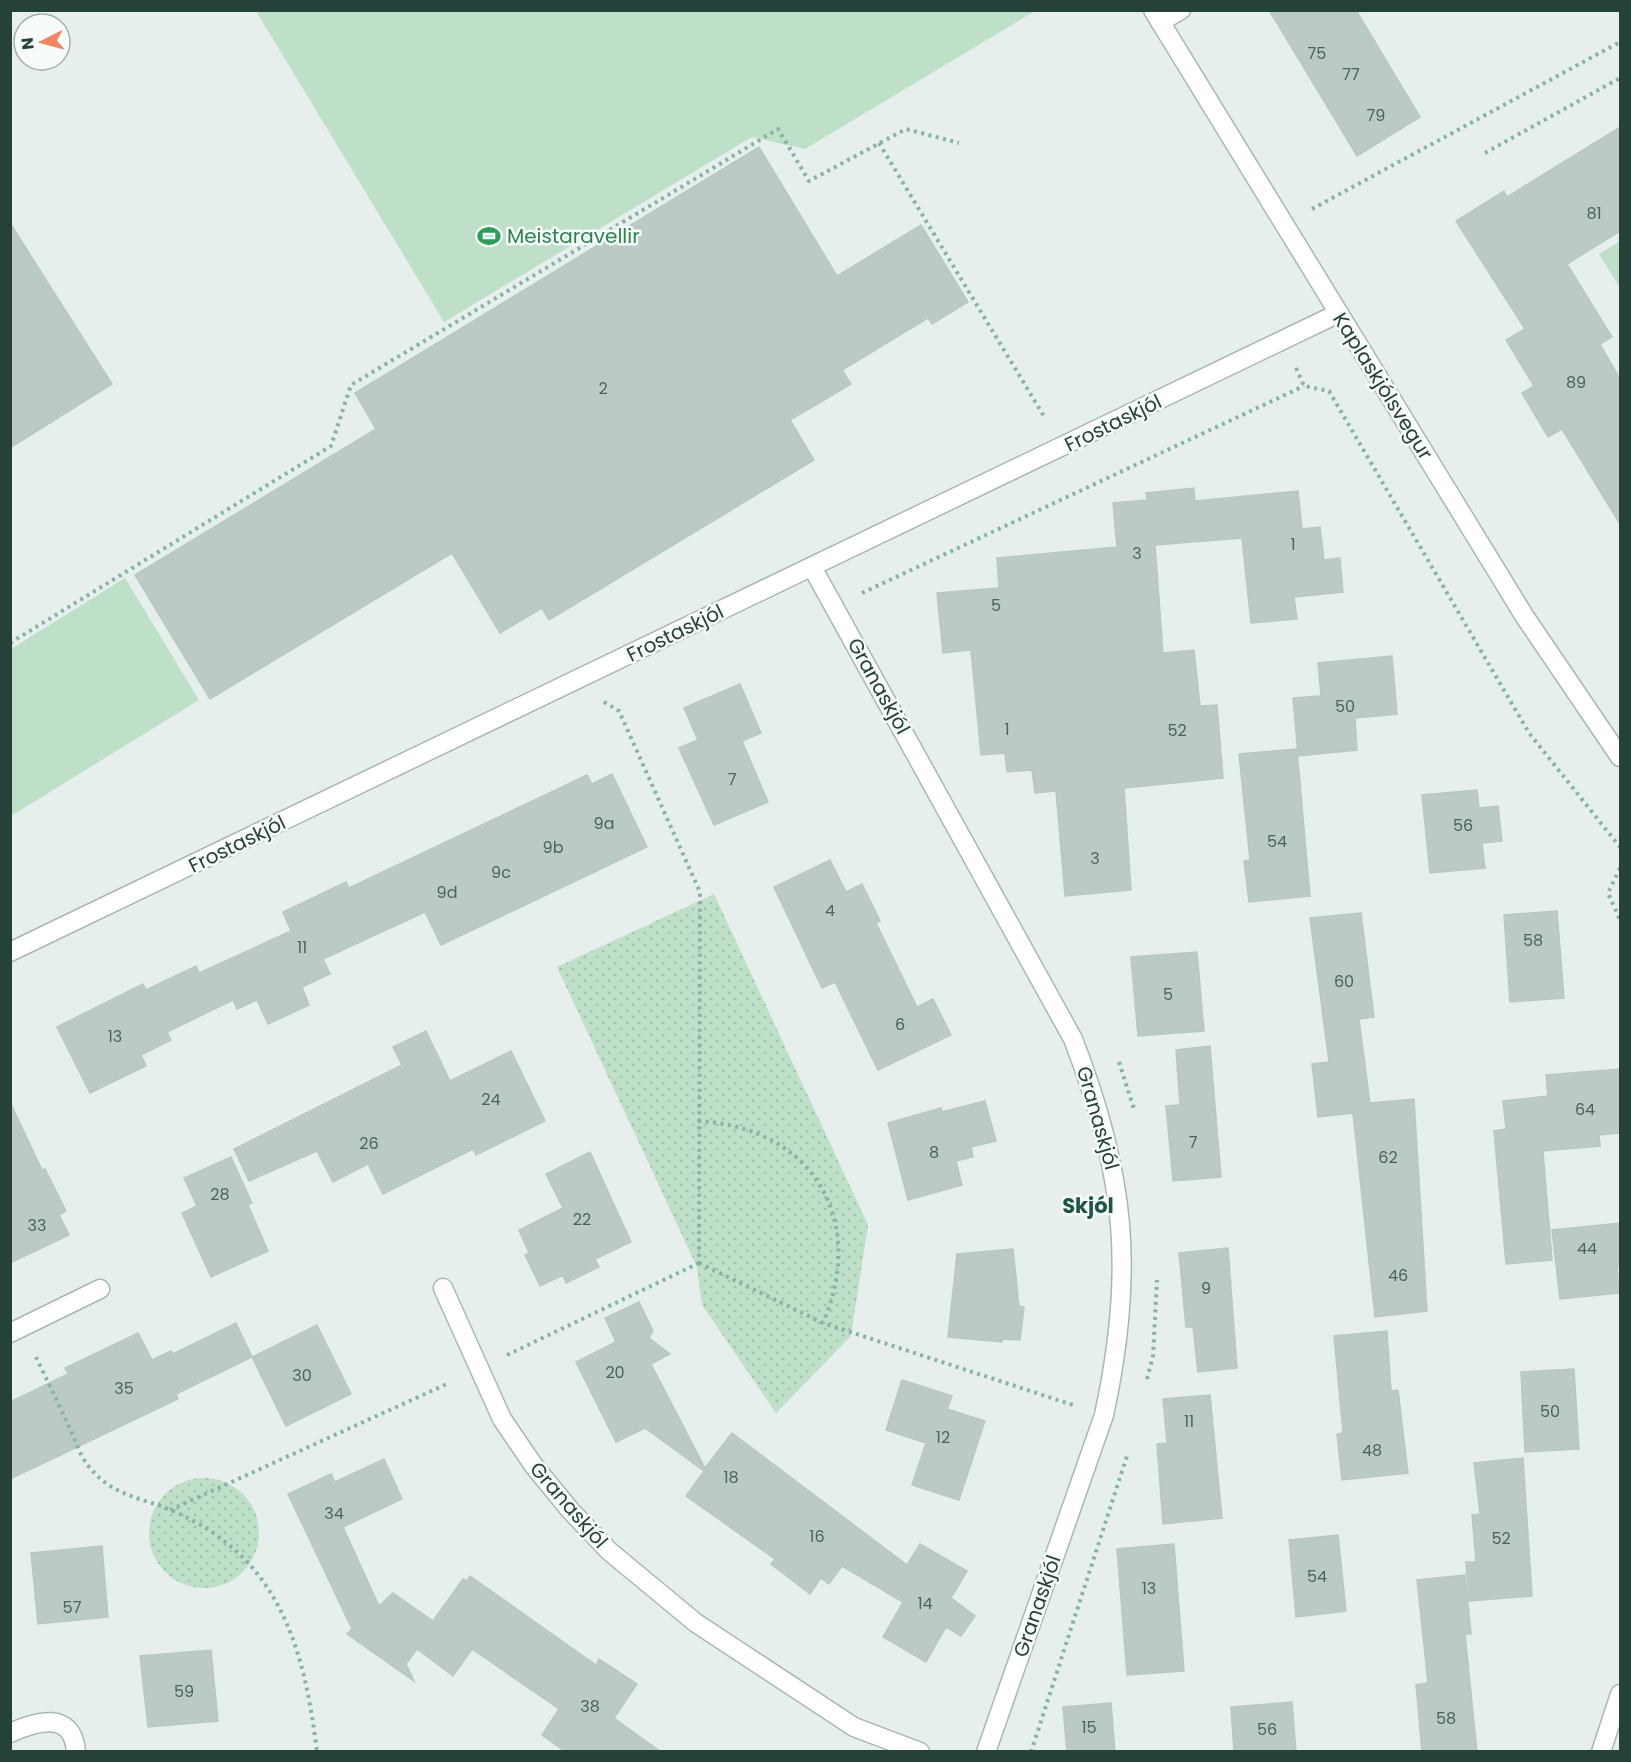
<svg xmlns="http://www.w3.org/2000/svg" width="1631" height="1762" font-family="Poppins,sans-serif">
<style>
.grass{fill:#bfe0c8}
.park{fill:url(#park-dots)}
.building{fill:#bbcac4;stroke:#b8c9c2;stroke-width:1.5}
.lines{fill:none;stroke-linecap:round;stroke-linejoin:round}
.minor-casing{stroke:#a8b8b2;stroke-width:21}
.path{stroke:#86b3a5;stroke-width:4;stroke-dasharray:3 4.5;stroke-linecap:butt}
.minor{stroke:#fff;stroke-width:18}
.labels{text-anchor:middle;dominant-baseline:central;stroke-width:5;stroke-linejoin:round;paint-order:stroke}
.number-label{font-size:16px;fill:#4a645c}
.leisure-label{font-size:20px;fill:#27864d;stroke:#f7fbf9;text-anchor:start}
.street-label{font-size:20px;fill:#24423a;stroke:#f7fbf9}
.neighbourhood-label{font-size:21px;font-weight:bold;fill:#1f5548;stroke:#f7fbf9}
</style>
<defs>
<pattern id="park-dots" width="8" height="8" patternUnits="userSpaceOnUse" patternTransform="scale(1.5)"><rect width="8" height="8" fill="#bfe0c8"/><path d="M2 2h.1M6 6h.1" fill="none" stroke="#a4c1ad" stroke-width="1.8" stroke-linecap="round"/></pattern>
</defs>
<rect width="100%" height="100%" fill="#e6efeb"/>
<g class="grass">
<path d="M 256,11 L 1035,11 L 805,149 L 752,137 L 444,322 Z"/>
<path d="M 1620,241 L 1620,288 L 1599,254 Z"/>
<path d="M 125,578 L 199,700 L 11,816 L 11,649 Z"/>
</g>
<g class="park">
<path d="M 714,894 L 868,1225 L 851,1336 L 776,1413 L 702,1305 L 697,1267 L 557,967 Z"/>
<circle cx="204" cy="1533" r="55"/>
</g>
<g class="building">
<path d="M 1269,10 L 1356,10 L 1420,117 L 1357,156 Z"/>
<path d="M 1620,127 L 1620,231 L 1567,264 L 1612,337 L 1600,344 L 1620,379 L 1620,524 L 1562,429 L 1548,437 L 1522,393 L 1534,386 L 1506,340 L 1525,329 L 1456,221 L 1504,191 L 1507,197 Z"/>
<path d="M 759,147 L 837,276 L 921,225 L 968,302 L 932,324 L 928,318 L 842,370 L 851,384 L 790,420 L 814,460 L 549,620 L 542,608 L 500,633 L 452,553 L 210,699 L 135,575 L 376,429 L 355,393 Z"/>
<path d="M 10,223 L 112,384 L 10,448 Z"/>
<path d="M 1194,488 L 1195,501 L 1298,491 L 1302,529 L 1320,527 L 1324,560 L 1340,558 L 1343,592 L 1294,597 L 1297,619 L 1251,623 L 1242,538 L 1155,545 L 1163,653 L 1194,650 L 1200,706 L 1217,705 L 1223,778 L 1124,788 L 1131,890 L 1065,896 L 1056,791 L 1035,793 L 1032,770 L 1007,772 L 1005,753 L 981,755 L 971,650 L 943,653 L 937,593 L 999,588 L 997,558 L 1117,547 L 1113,503 L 1147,500 L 1146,493 Z"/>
<path d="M 1392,656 L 1397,714 L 1355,718 L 1357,750 L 1298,756 L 1293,698 L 1321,696 L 1318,663 Z"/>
<path d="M 740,684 L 761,733 L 742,741 L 768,802 L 714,825 L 679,748 L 698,740 L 684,708 Z"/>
<path d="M 1297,749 L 1310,896 L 1249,902 L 1244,861 L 1250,860 L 1239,754 Z"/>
<path d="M 612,774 L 647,847 L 441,945 L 425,912 L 323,959 L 330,974 L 302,987 L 309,1005 L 268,1024 L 257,1000 L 237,1009 L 233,1000 L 167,1032 L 171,1040 L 141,1055 L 146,1066 L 90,1093 L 57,1027 L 143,984 L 146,990 L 196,966 L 199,973 L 291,931 L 283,912 L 346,882 L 349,888 L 587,775 L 592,784 Z"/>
<path d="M 1477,790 L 1479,808 L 1498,806 L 1502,841 L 1482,843 L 1485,868 L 1430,873 L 1422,795 Z"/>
<path d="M 830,860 L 846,892 L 862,884 L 880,921 L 876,923 L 917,1007 L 933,999 L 951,1035 L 878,1070 L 835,982 L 822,988 L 774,887 Z"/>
<path d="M 1557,911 L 1564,998 L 1510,1002 L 1504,915 Z"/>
<path d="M 1361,913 L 1374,1017 L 1359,1019 L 1370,1103 L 1414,1099 L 1427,1311 L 1375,1317 L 1353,1113 L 1318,1117 L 1312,1064 L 1329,1062 L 1310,918 Z"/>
<path d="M 1197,952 L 1204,1031 L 1138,1036 L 1131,957 Z"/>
<path d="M 426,1031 L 450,1081 L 511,1051 L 545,1121 L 476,1155 L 473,1149 L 383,1194 L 368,1164 L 333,1182 L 317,1151 L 249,1181 L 234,1149 L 402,1065 L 393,1047 Z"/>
<path d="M 1210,1046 L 1221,1177 L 1173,1181 L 1166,1106 L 1180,1105 L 1176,1050 Z"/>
<path d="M 1620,1069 L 1620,1133 L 1599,1135 L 1600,1146 L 1543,1151 L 1552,1260 L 1506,1264 L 1494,1131 L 1506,1129 L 1503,1101 L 1548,1096 L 1546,1075 Z"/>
<path d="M 985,1101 L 996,1141 L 971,1147 L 973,1157 L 956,1161 L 962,1185 L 908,1200 L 888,1123 L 941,1108 L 942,1112 Z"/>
<path d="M 10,1102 L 42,1170 L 45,1169 L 66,1211 L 59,1215 L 69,1235 L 10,1263 Z"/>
<path d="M 590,1152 L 631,1242 L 595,1259 L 599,1267 L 566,1283 L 563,1275 L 540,1286 L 525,1255 L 529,1253 L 519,1230 L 563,1208 L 546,1174 Z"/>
<path d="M 231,1157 L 252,1203 L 248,1205 L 268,1251 L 211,1277 L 182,1213 L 197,1206 L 184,1178 Z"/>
<path d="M 1620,1223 L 1620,1266 L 1617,1266 L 1619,1293 L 1560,1299 L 1552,1230 Z"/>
<path d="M 1228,1248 L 1237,1368 L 1198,1372 L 1193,1327 L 1186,1327 L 1179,1253 Z"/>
<path d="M 1013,1249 L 1019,1306 L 1024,1307 L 1020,1340 L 1002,1339 L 1002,1342 L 948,1337 L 957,1254 Z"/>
<path d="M 639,1302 L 653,1331 L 649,1338 L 670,1354 L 651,1364 L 705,1468 L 732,1433 L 907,1565 L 920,1544 L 967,1571 L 951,1598 L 975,1616 L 961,1636 L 946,1627 L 926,1662 L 883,1637 L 903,1602 L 842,1566 L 829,1584 L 821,1578 L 810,1594 L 771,1564 L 775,1559 L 686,1496 L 704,1471 L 645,1428 L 616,1442 L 576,1362 L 616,1342 L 605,1318 Z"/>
<path d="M 236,1323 L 252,1357 L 176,1394 L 178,1399 L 10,1479 L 10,1402 L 68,1374 L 65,1368 L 138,1333 L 152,1360 L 171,1351 L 173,1354 Z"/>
<path d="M 317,1325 L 351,1394 L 286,1426 L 252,1357 Z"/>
<path d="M 1387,1331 L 1391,1391 L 1398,1390 L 1408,1473 L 1342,1480 L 1337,1434 L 1343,1433 L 1334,1336 Z"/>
<path d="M 1574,1369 L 1579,1449 L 1525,1452 L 1521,1372 Z"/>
<path d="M 902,1380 L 952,1396 L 947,1409 L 985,1421 L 959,1500 L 912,1485 L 926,1443 L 886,1430 Z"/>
<path d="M 1210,1395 L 1222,1518 L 1163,1524 L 1157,1444 L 1167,1443 L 1163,1399 Z"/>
<path d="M 1523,1458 L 1532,1596 L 1469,1601 L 1466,1562 L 1476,1562 L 1472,1515 L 1480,1514 L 1474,1463 Z"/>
<path d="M 384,1459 L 402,1499 L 343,1527 L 379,1606 L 393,1593 L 433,1621 L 463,1579 L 467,1581 L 470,1576 L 596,1665 L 599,1659 L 637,1684 L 614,1718 L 661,1752 L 566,1752 L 542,1735 L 559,1709 L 472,1649 L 453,1676 L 417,1649 L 406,1664 L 414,1681 L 347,1634 L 352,1629 L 288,1494 L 331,1474 L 335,1482 Z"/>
<path d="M 1338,1535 L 1346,1611 L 1296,1617 L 1289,1540 Z"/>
<path d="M 1174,1544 L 1184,1671 L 1127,1675 L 1117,1549 Z"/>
<path d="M 102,1546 L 108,1617 L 38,1624 L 31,1553 Z"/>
<path d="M 1465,1575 L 1471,1634 L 1465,1634 L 1477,1752 L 1422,1752 L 1416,1685 L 1428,1683 L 1417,1580 Z"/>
<path d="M 211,1650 L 218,1721 L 148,1727 L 140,1656 Z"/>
<path d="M 1292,1702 L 1296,1752 L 1234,1752 L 1231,1707 Z"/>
<path d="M 1111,1703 L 1115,1752 L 1067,1752 L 1063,1707 Z"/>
</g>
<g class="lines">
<g class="minor-casing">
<g id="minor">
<path d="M 1153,10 L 1525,617 L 1620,757"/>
<path d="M 1160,22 L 1181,10"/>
<path d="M 812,567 L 1073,1039 C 1126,1175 1135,1272 1104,1415 L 986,1752"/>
<path d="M 10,952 L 1339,313"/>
<path d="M 443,1288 L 502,1419 L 534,1466 L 570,1510 L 609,1551 L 696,1623 L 854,1727 L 920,1752"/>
<path d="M 10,1333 L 100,1289"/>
<path d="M 10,1733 C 36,1721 73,1710 76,1752"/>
<path d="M 1601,1752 L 1620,1694"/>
</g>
</g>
<g class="path">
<path d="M 879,143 L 1045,418"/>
<path d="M 1485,153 L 1620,78"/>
<path d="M 1312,209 L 1620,42"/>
<path d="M 1296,368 L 1304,386 L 1329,391 L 1529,733 L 1620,847"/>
<path d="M 862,593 L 1304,386"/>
<path d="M 10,643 L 331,446 L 351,385 L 778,129 L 809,181 L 906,129 L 959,143"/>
<path d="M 604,702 L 619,711 L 700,892 L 699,1263"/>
<path d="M 1620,868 L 1608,893 L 1620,920"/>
<path d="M 1119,1062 L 1134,1109"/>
<path d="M 698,1121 C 811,1127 868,1218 823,1323"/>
<path d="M 699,1263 L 823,1323 L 1073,1405"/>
<path d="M 507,1355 L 699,1263"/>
<path d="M 36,1357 C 48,1382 60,1407 71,1431 C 76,1442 80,1455 87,1464 C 110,1496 141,1497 173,1511 C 279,1557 304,1646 317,1752"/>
<path d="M 1147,1379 L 1153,1356 L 1157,1280"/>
<path d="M 170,1510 L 449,1383"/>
<path d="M 1031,1752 L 1127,1456"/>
</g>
<use href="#minor" class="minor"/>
</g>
<defs>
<g id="stadium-bare" transform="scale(1.8)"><path d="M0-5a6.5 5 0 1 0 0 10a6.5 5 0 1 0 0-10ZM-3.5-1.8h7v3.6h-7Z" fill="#2e9e5b" stroke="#f7fbf9" stroke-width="2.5" paint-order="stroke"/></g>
</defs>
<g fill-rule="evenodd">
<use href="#stadium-bare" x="489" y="236"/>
</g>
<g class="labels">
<g class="number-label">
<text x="1317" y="53">75</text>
<text x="1351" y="74">77</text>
<text x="1376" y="115">79</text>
<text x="1594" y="213">81</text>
<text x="1576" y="382">89</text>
<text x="603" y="388">2</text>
<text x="1293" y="544">1</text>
<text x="1137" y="553">3</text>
<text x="996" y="605">5</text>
<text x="1345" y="706">50</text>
<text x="1007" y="729">1</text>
<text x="1177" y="730">52</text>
<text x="732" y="779">7</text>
<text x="604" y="823">9a</text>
<text x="1463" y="825">56</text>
<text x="1277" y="841">54</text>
<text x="553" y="847">9b</text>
<text x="1095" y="858">3</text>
<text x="501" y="872">9c</text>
<text x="447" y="892">9d</text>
<text x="830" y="910">4</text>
<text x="1533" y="940">58</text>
<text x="302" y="947">11</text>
<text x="1344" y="981">60</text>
<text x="1168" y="994">5</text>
<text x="900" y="1024">6</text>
<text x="115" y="1036">13</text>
<text x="491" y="1099">24</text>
<text x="1585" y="1109">64</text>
<text x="1193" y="1142">7</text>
<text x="369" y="1143">26</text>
<text x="934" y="1152">8</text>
<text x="1388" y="1157">62</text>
<text x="220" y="1194">28</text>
<text x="582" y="1219">22</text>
<text x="37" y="1225">33</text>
<text x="1587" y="1248">44</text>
<text x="1398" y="1275">46</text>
<text x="1206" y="1288">9</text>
<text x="615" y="1372">20</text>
<text x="302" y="1375">30</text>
<text x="124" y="1388">35</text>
<text x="1550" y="1411">50</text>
<text x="1189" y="1421">11</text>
<text x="943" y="1437">12</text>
<text x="1372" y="1450">48</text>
<text x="731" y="1477">18</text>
<text x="334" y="1513">34</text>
<text x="817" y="1536">16</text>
<text x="1501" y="1538">52</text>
<text x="1317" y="1576">54</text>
<text x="1149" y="1588">13</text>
<text x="925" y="1603">14</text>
<text x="72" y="1607">57</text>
<text x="184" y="1691">59</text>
<text x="590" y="1706">38</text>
<text x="1446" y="1718">58</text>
<text x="1089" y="1727">15</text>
<text x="1267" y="1729">56</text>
</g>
<g class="leisure-label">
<text x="507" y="236">Meistaravellir</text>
</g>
<g class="street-label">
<text transform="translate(1383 386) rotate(58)">Kaplaskjólsvegur</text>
<text transform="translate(1113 423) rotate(-26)">Frostaskjól</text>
<text transform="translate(675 633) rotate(-26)">Frostaskjól</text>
<text transform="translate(879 686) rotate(61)">Granaskjól</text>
<text transform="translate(237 844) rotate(-26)">Frostaskjól</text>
<text transform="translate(1098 1118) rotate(74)">Granaskjól</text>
<text transform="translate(569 1505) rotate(49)">Granaskjól</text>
<text transform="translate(1037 1606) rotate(-71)">Granaskjól</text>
</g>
<g class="neighbourhood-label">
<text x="1088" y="1205">Skjól</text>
</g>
</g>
<rect width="1631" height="1762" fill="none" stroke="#24423a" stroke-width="24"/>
<g transform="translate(42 42) rotate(264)"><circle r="28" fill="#f7fbf9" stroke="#a3b1ad" stroke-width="1.5"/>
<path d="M0-4.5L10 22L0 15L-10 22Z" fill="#f4845f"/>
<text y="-9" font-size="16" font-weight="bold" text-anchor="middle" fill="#24423a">N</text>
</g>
</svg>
